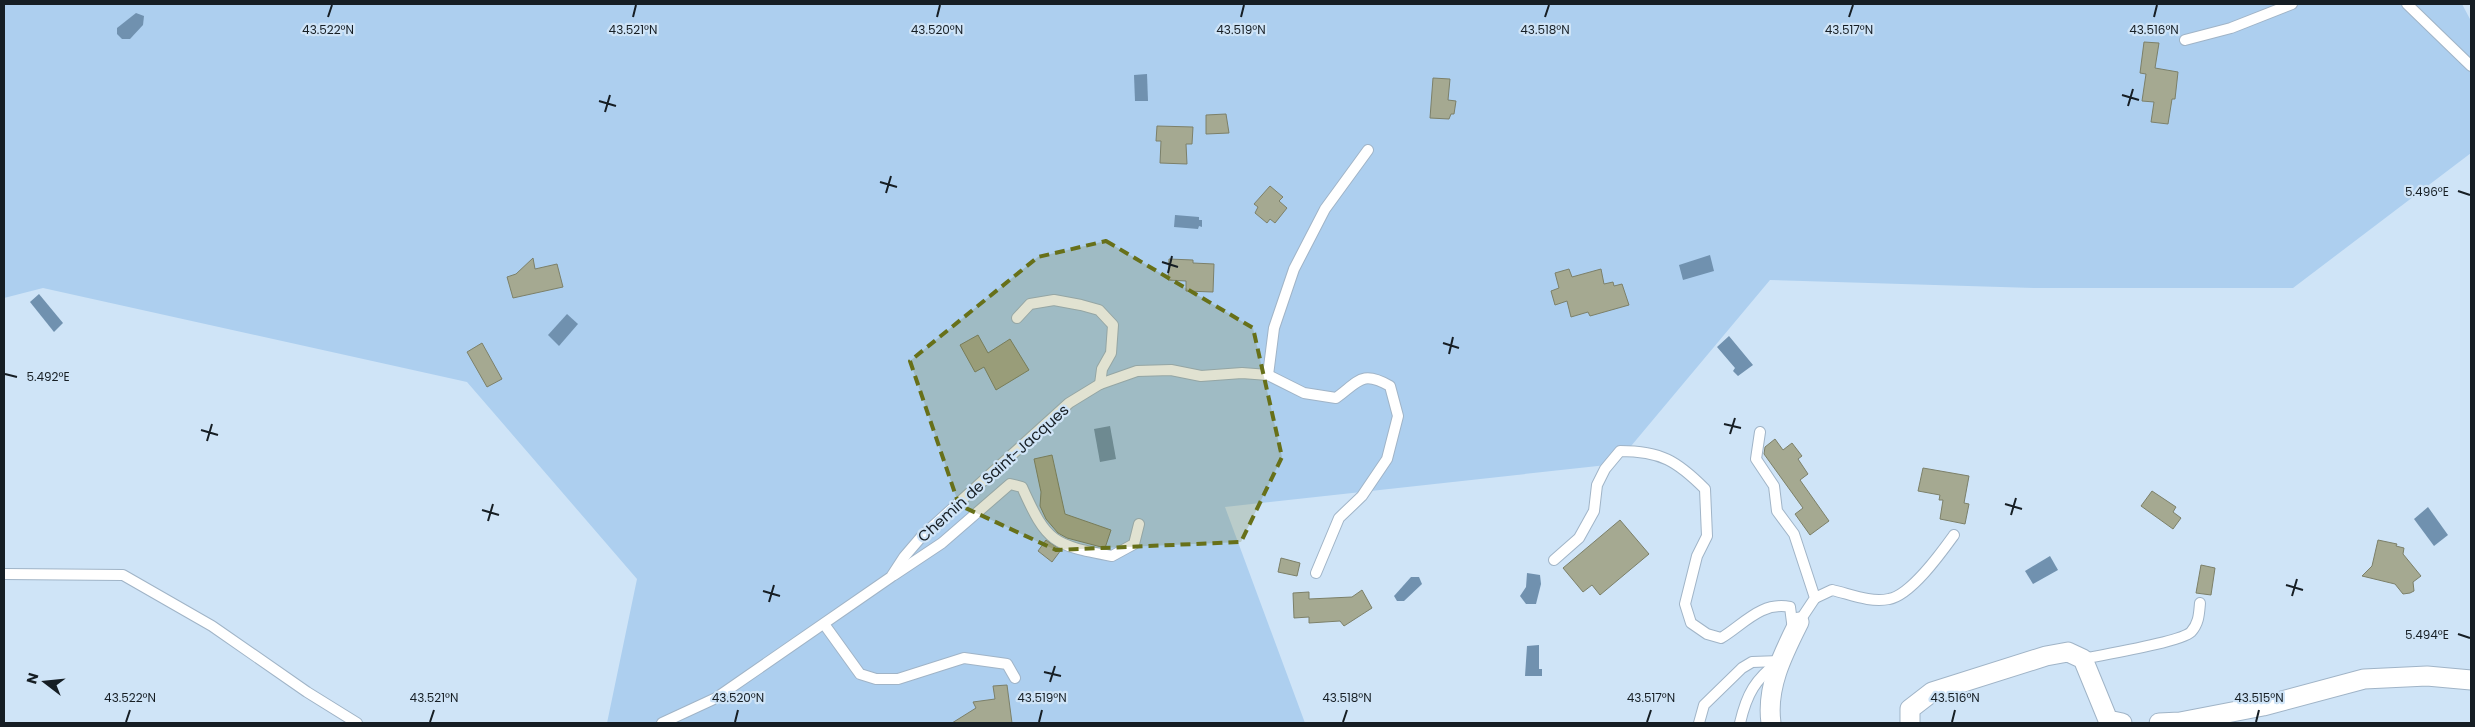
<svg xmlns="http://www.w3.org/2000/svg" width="2475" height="727" font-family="Poppins,sans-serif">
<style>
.green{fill:#adcfef}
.water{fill:#7091af}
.building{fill:#a5a991;stroke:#7c8069}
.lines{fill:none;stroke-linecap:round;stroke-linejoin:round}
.service-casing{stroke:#a0b4c7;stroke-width:12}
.minor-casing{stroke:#a0b4c7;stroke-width:21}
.service{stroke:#fff;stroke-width:10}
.minor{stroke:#fff;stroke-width:19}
.marked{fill:#677019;fill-opacity:0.2;stroke:#677019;stroke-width:4;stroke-dasharray:10 6;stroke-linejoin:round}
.ticks{fill:none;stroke:#161e24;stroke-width:2}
.labels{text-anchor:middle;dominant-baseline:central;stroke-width:4.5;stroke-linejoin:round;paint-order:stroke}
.street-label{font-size:15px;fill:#161e24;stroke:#cfe4f7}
.ticks-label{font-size:12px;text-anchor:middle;fill:#161e24;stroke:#cfe4f7;stroke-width:4.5;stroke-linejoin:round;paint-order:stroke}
</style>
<rect width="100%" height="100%" fill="#cfe4f7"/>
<path class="green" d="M 4,4 L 2462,4 L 2471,21 L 2471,153 L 2293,288 L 2034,288 L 1770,280 L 1616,464 L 1225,507 L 1305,723 L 607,723 L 637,579 L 467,382 L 43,288 L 4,298 Z"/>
<g class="water">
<path d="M 136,13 L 144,16 L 143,25 L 130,39 L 122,39 L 117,34 L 117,28 Z"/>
<path d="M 1147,74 L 1148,101 L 1135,101 L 1134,75 Z"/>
<path d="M 1175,215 L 1199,217 L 1199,220 L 1202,220 L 1202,227 L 1199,226 L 1198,229 L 1174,227 Z"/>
<path d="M 1710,255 L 1714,271 L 1683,280 L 1679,265 Z"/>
<path d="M 39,294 L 63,323 L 54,332 L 30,302 Z"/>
<path d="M 567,314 L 578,324 L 559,346 L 548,335 Z"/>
<path d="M 1729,336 L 1753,365 L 1738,376 L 1733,371 L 1735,368 L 1717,347 Z"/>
<path d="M 1110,426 L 1116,459 L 1100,462 L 1094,429 Z"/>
<path d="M 2428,507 L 2448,535 L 2434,546 L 2414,519 Z"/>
<path d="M 2050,556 L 2058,570 L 2033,584 L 2025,571 Z"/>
<path d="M 1527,573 L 1540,575 L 1541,584 L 1536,604 L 1526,604 L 1520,596 L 1526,587 Z"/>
<path d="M 1411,577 L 1419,577 L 1422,584 L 1404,601 L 1397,601 L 1394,596 Z"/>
<path d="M 1539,645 L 1539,669 L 1542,669 L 1542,676 L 1525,676 L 1527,646 Z"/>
</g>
<g class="building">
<path d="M 2144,42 L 2159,43 L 2155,68 L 2178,72 L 2175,99 L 2172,99 L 2168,124 L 2151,122 L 2154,102 L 2142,101 L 2146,74 L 2140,73 Z"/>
<path d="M 1433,78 L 1450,79 L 1448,100 L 1456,101 L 1454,114 L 1451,114 L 1449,119 L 1430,118 Z"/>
<path d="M 1226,114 L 1229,133 L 1206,134 L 1206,115 Z"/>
<path d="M 1157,126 L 1193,127 L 1192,144 L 1186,144 L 1187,164 L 1160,163 L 1161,141 L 1156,141 Z"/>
<path d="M 1270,186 L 1283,197 L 1279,201 L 1287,208 L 1275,223 L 1270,219 L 1267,223 L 1255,213 L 1258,207 L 1254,204 Z"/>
<path d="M 533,258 L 535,269 L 557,264 L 563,287 L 513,298 L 507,277 L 516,274 Z"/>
<path d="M 1169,259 L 1193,260 L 1193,263 L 1214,264 L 1213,292 L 1186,291 L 1186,281 L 1168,280 Z"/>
<path d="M 1569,269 L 1572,277 L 1601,269 L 1604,284 L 1613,282 L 1614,286 L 1622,284 L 1629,305 L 1590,316 L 1588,312 L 1571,317 L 1567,301 L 1555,305 L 1551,291 L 1559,288 L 1555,273 Z"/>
<path d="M 978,335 L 988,353 L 1010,339 L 1029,370 L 996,390 L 984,367 L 975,372 L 960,345 Z"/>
<path d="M 482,343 L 502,379 L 487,387 L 467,352 Z"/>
<path d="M 1775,439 L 1783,450 L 1792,443 L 1802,456 L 1798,459 L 1808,474 L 1800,480 L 1829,521 L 1810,535 L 1795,514 L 1803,508 L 1764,454 L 1765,447 Z"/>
<path d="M 1052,455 L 1065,514 L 1111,530 L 1105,548 L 1067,538 L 1058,533 L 1046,519 L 1040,506 L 1041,492 L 1034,459 Z"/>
<path d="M 1923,468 L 1969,476 L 1964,503 L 1969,504 L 1965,524 L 1940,519 L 1943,500 L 1939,500 L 1940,495 L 1918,491 Z"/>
<path d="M 2152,491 L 2176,507 L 2173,512 L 2181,518 L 2173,529 L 2141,506 Z"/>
<path d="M 1620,520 L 1649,554 L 1600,595 L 1592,585 L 1583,592 L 1563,568 Z"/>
<path d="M 1046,540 L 1061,550 L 1052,562 L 1038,551 Z"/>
<path d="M 2378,540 L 2397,544 L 2396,546 L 2404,548 L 2403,554 L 2421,576 L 2413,582 L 2414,591 L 2410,593 L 2403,594 L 2395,584 L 2362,576 L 2372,566 Z"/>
<path d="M 1281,558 L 1300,563 L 1297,576 L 1278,572 Z"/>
<path d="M 2201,565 L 2215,568 L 2211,595 L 2196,593 Z"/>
<path d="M 1362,590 L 1372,608 L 1344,626 L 1340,621 L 1309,623 L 1309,617 L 1294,618 L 1293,593 L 1309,592 L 1309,599 L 1352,597 Z"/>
<path d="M 1007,685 L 1012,723 L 952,723 L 976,708 L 973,702 L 995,699 L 993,686 Z"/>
</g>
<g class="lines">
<g class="service-casing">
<g id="service">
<path d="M 2407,4 L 2471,66"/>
<path d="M 2185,40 L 2231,28 L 2292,4"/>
<path d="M 1017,318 L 1030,304 L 1054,300 L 1081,305 L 1099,310 L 1113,325 L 1111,353 L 1102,369 L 1100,384"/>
<path d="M 1268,375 L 1274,328 L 1294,269 L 1325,209 L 1368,150"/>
<path d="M 1760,432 L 1756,459 L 1774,486 L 1777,511 L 1794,534 L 1815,598 L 1799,622"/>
<path d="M 1554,560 L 1579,538 L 1594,511 L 1597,485 L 1605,469 L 1620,451 C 1661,451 1677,461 1705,489 L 1707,536 L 1697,556 L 1685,604 L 1691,623 L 1707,634 L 1721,638 C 1743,625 1761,601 1790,607 L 1793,630"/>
<path d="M 4,574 L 123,575 L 212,626 L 307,692 L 357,723"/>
<path d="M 894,575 L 942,543 L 1010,484 L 1022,487 C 1047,543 1053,545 1112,556 L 1134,544 L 1139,524"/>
<path d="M 1815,598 L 1832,590 C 1850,594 1870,603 1889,599 C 1911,595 1941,553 1954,535"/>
<path d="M 824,624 L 860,674 L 876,679 L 898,679 L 964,658 L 1007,664 L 1015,678"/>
<path d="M 2083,659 C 2101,655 2181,642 2191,632 C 2199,623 2199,614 2200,603"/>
<path d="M 662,723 L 716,698 L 891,577 L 904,557 L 922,536 L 1069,403 L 1100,384 L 1137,371 L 1171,370 L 1201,376 L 1242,373 L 1268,375 L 1304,393 L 1336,398 C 1359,381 1362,370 1390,386 L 1398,416 L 1387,459 L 1362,496 L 1339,518 L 1316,573"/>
<path d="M 1699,723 L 1704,705 L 1742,668 L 1752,662 L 1780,661"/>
<path d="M 1740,723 C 1747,693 1755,680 1779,661"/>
</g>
</g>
<g class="minor-casing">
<g id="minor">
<path d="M 1771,723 C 1766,687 1783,654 1799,622"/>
<path d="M 1910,723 L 1910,709 L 1932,692 L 2046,656 L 2068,652 L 2083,659 L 2108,720 L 2122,723"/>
<path d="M 2159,723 L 2180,722 L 2263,706 L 2364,679 L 2427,676 L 2471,680"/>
</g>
</g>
<use href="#service" class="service"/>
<use href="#minor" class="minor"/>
</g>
<path class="marked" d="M 1106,241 L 1253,328 L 1282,457 L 1241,542 L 1056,550 L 959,505 L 910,361 L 1038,257 Z"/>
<path class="ticks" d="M 328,17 L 332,5M 633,17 L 636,5M 937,17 L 940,5M 1241,17 L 1244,5M 1545,17 L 1549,5M 1849,17 L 1853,5M 2154,17 L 2157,5M 2122,95 L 2139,100M 599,101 L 616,106M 2128,106 L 2133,89M 605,112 L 610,95M 880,182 L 897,187M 2458,191 L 2470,195M 886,193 L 891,176M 1162,262 L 1178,267M 1168,273 L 1172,256M 1443,343 L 1459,348M 1449,354 L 1453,337M 5,374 L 17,377M 1724,424 L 1741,428M 201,430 L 218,435M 1730,434 L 1735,418M 207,441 L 212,424M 2005,504 L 2022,509M 482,510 L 499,515M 2011,515 L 2016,498M 488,521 L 493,504M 2286,585 L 2303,590M 763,591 L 780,596M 2292,596 L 2297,579M 769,602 L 774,585M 2458,634 L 2470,638M 1044,672 L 1061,676M 1050,682 L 1055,666M 126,722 L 130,710M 430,722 L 434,710M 735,722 L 738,710M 1039,722 L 1042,710M 1343,722 L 1347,710M 1647,722 L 1651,710M 1952,722 L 1955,710M 2256,722 L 2259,710"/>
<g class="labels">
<g class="street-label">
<text transform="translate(993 473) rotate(-42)">Chemin de Saint-Jacques</text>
</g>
</g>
<g class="ticks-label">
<text x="328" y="34">43.522°N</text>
<text x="633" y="34">43.521°N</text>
<text x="937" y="34">43.520°N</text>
<text x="1241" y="34">43.519°N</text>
<text x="1545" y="34">43.518°N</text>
<text x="1849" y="34">43.517°N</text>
<text x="2154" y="34">43.516°N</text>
<text x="2427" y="196">5.496°E</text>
<text x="48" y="381">5.492°E</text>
<text x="2427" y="639">5.494°E</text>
<text x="130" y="702">43.522°N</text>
<text x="434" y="702">43.521°N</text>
<text x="738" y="702">43.520°N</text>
<text x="1042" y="702">43.519°N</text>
<text x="1347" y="702">43.518°N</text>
<text x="1651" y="702">43.517°N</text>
<text x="1955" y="702">43.516°N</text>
<text x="2259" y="702">43.515°N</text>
</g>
<rect width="2475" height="727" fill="none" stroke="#161e24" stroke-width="10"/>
<g transform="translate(45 682) rotate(286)" stroke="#cfe4f7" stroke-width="4" paint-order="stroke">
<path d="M0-4L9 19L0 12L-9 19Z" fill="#161e24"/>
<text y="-8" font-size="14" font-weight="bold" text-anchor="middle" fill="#161e24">N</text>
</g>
</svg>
